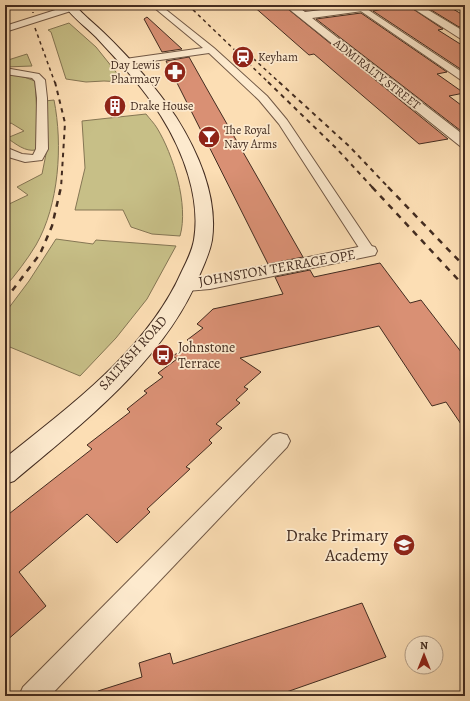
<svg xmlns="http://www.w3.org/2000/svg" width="470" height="701" font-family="Alegreya,serif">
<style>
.green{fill:#c7bf87;stroke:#857654}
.building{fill:#d99074;stroke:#432c20}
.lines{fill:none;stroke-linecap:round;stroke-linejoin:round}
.lane-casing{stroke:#715845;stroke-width:2}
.street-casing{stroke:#715845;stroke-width:2}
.secondary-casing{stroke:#432c20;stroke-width:2}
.lane{fill:#fdeace;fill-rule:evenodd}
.street{fill:#fdeace;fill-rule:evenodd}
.secondary{fill:#fdeace;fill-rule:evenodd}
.rail-far2{stroke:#432c20;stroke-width:1.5;stroke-dasharray:3.5 3.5;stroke-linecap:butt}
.rail-far1{stroke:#432c20;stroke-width:2;stroke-dasharray:4.5 4.5;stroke-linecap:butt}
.rail{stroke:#432c20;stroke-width:2.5;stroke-dasharray:6 6;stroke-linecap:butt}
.labels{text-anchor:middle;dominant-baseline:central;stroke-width:3.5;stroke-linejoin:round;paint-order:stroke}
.far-poi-label{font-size:12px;fill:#432c20;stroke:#fdeace;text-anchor:start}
.far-street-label{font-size:12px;fill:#432c20;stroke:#fdeace}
.street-label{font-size:14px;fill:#432c20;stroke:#fdeace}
.poi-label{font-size:14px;fill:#432c20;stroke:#fdeace;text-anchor:start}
.near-poi-label{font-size:17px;fill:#432c20;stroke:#fdeace;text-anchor:end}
</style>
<rect width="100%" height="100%" fill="#fcdeb4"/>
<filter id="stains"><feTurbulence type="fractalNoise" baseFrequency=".005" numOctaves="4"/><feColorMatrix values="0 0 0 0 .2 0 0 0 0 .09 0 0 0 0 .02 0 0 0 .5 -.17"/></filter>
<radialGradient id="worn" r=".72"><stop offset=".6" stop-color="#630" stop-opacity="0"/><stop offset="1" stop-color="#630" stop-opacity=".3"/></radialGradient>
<g class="green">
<path d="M 69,23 L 96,47 L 124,82 L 104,81 L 86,82 L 66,79 L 51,32 L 48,30 Z"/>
<path d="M 27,54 L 32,66 L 5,67 L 5,61 Z"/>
<path d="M 5,73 L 24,77 L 35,81 L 39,146 L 36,150 C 25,152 16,144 7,138 L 24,131 L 11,123 L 5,126 Z"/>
<path d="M 54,100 C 63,145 59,205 36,245 C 27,260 16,274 5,287 L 5,206 L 28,195 L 17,187 L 42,174 L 47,149 L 45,101 Z"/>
<path d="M 146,114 C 149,118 154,123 157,128 C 173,154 189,205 180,236 L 152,234 L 131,227 L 123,210 L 75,210 L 85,168 L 82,121 Z"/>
<path d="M 56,239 L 93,244 L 96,240 L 176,246 L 147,299 L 116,338 L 80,376 L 5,345 L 5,313 L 29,281 Z"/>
</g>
<g class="building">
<path d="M 252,5 L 283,5 L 448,139 L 419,144 L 314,54 L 309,55 Z"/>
<path d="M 298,5 L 349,5 L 305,10 Z"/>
<path d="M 390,5 L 407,5 L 443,29 L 438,30 L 465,47 L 465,69 L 462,70 L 373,11 L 384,9 Z"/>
<path d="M 423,5 L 446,5 L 465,16 L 465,26 L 459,27 Z"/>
<path d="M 361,13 L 447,72 L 437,74 L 464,93 L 449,96 L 465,108 L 465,134 L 316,19 Z"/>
<path d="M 147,17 L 182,49 L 162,52 L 144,19 Z"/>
<path d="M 189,57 L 207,89 L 303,257 L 268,264 L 166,61 Z"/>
<path d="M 380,263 L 410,303 L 421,300 L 465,357 L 465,430 L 446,402 L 432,406 L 379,326 L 240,358 L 261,372 L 244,387 L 248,389 L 236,400 L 240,403 L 216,424 L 222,428 L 209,440 L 212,443 L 186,467 L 190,469 L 147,509 L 150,512 L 117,543 L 87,514 L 19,572 L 46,606 L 5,642 L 5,517 L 92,449 L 87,445 L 130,412 L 127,409 L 147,393 L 144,391 L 163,377 L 158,373 L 177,359 L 173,356 L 191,343 L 187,340 L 203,328 L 197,324 L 213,309 L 283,294 L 275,277 L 310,270 L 314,277 Z"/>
<path d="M 362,603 L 386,657 L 358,667 L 275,696 L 99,696 L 98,691 L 142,677 L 139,663 L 170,653 L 173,664 Z"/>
</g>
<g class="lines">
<g class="lane-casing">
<g id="lane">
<path d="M 151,5 L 160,5 L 214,48 L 267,96 L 287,120 L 373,248 L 375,251 L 373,254 L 368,255 L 363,254 L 279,124 L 259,100 L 209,53 L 125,65 L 122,64 L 120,62 L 122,60 L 125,59 L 203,48 Z"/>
<path d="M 352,5 L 361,5 L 465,74 L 465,81 L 461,80 Z"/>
<path d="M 68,6 L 74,6 L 75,8 L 74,10 L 5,32 L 5,26 Z"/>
<path d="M 5,68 L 39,74 L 45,80 L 47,98 L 48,149 L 42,160 L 25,162 L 5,156 L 5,147 L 22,154 L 33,155 L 36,149 L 37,98 L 35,81 L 32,78 L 5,74 Z"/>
<path d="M 280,433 L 287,435 L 290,441 L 287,447 L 50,696 L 19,696 L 23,687 L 273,435 Z"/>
</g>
</g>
<g class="street-casing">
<g id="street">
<path d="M 284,5 L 296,5 L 305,12 L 361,5 L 389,5 L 384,8 L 312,18 L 465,136 L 465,148 L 460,146 Z"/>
<path d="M 408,5 L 420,5 L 465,32 L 465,40 L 461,39 Z"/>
<path d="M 368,245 L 375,247 L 377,251 L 375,255 L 210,289 L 187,291 L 180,289 L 177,284 L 180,279 L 187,277 L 210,277 Z"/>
</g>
</g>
<g class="secondary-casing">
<path id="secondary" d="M 64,5 L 75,5 C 83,15 94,23 103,32 C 130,58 155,86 176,117 C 198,152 218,197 212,240 C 210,251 205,263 200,274 C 166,359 83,423 14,481 L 5,484 L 5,458 C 70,406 148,349 182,271 C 187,261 192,251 194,240 C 201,198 183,151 161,116 C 143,87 119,62 96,37 C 85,26 72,17 64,5 Z"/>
</g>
<use href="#lane" class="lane"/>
<use href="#street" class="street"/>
<use href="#secondary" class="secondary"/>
<g class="rail-far2">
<path d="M 33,5 L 33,13"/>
<path d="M 188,5 L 269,83"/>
<path d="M 35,28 L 55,83"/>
<path d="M 243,49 L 280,83"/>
</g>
<g class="rail-far1">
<path d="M 55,82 L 65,123 L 61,188"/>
<path d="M 268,82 L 337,149 L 373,188"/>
<path d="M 279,82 L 350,147 L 389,188"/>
</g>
<g class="rail">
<path d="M 372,187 L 465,287"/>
<path d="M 388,187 L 465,267"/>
<path d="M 5,300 L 40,254 L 52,226 L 61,187"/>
</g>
</g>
<defs>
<g id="station-disc" transform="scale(1.15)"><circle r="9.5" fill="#8f2418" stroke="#fdeace"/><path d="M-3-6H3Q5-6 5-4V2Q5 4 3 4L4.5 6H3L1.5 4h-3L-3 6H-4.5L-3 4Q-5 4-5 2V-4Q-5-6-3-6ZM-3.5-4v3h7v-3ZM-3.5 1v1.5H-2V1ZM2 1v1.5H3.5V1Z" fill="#fff"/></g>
<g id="pharmacy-disc" transform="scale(1.15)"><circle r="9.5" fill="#8f2418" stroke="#fdeace"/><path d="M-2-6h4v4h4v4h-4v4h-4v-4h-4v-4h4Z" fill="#fff"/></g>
<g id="building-disc" transform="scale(1.15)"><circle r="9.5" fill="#8f2418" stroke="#fdeace"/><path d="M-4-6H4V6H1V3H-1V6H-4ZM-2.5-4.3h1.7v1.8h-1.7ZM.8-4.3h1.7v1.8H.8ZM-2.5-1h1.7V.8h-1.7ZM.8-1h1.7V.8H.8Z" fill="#fff"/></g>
<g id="bar-disc" transform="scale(1.15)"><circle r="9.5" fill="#8f2418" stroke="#fdeace"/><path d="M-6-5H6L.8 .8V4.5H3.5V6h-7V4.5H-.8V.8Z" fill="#fff"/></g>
<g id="bus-disc" transform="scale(1.15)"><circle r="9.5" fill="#8f2418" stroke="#fdeace"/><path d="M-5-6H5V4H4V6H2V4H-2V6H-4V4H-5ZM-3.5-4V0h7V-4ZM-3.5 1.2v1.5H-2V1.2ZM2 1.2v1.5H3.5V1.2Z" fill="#fff"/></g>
<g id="school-disc" transform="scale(1.15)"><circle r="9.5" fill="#8f2418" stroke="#fdeace"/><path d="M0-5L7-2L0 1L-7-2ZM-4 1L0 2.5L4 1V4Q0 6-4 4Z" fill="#fff"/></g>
</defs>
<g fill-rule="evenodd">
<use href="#station-disc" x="243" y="57"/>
<use href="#pharmacy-disc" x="175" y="72"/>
<use href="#building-disc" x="115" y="106"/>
<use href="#bar-disc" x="209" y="137"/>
<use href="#bus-disc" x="163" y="355"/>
<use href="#school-disc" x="404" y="545"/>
</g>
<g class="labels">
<g class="far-poi-label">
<text x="258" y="57">Keyham</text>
<text x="160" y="65" text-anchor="end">Day Lewis<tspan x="160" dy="14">Pharmacy</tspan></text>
<text x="130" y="106">Drake House</text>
<text x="224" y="130">The Royal<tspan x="224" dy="14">Navy Arms</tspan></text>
</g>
<g class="far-street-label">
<text transform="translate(377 74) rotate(38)">ADMIRALTY STREET</text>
</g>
<g class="street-label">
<text transform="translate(277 268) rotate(-10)">JOHNSTON TERRACE OPE</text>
<text transform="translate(133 353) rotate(-48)">SALTASH ROAD</text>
</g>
<g class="poi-label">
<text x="178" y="347">Johnstone<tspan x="178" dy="16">Terrace</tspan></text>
</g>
<g class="near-poi-label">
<text x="388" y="535">Drake Primary<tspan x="388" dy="20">Academy</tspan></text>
</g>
</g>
<rect width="470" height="701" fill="none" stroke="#fcdeb4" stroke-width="20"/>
<rect x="6" y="6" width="458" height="689" fill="none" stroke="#432c20" stroke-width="2"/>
<rect x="10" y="10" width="450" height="681" fill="none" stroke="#432c20"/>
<g transform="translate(424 655)"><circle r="19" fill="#fdeace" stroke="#b39e88"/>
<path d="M0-3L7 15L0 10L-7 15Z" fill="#8f2418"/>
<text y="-6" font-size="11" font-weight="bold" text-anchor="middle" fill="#432c20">N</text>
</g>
<rect width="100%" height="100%" filter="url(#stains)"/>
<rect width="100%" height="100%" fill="url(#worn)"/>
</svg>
